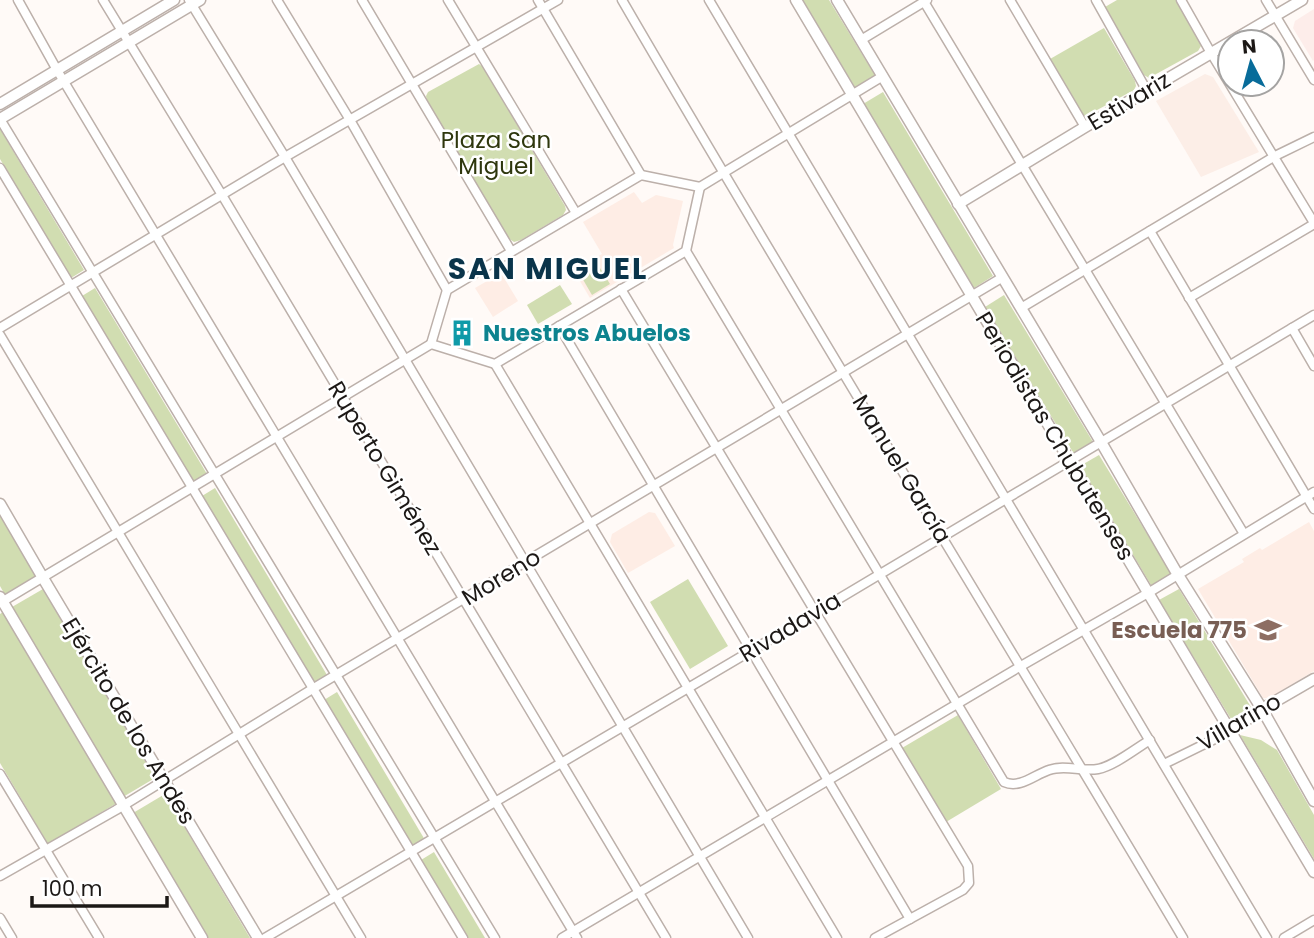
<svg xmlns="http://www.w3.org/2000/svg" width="1314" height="938" font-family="Poppins,sans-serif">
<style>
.built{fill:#feede5}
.industrial{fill:#fceee7}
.medical{fill:#fdedea}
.green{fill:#d1ddb1}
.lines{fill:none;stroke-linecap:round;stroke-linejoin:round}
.minor-casing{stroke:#bcb0aa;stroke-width:11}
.tertiary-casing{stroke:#bcb0aa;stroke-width:13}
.minor{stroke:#fff;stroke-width:8}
.tertiary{stroke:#fff;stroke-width:10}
.labels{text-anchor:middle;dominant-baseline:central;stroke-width:5;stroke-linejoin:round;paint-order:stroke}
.street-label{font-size:23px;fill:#1c1816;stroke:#fff}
.park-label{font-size:23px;fill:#2e370d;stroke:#fff}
.culture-label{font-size:23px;font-weight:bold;fill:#0d838f;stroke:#fff;text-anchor:start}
.education-label{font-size:23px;font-weight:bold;fill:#785e54;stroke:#fff;text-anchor:end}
.district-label{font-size:30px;font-weight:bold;letter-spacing:2px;fill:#0a344a;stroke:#fff}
</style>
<rect width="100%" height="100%" fill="#fffaf7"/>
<g class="built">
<path d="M 634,192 L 642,203 L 656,195 L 683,201 L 673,245 L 674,248 L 590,298 L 574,271 L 602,254 L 583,222 Z"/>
<path d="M 501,273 L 518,301 L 493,317 L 475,288 Z"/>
<path d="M 649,512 L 655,513 L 675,546 L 628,573 L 610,542 L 612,534 Z"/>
<path d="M 1309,522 L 1314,531 L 1314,671 L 1269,698 L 1263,698 L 1198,589 L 1244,562 L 1242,559 L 1260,548 L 1262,550 Z"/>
</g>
<path class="industrial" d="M 1205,74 L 1213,77 L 1259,152 L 1201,177 L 1156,101 Z"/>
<path class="medical" d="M 1314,9 L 1314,60 L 1313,61 L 1293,28 L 1295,21 Z"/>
<g class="green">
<path d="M 802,0 L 829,0 L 876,77 L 856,89 Z"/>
<path d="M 1117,0 L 1176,0 L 1199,41 L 1201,46 L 1198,51 L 1149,78 L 1144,75 L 1105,7 Z"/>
<path d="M 1104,28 L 1135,81 L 1136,86 L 1134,90 L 1086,116 L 1082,115 L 1050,59 Z"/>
<path d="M 479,64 L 483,67 L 565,206 L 566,210 L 563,215 L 521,240 L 514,242 L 508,238 L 427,101 L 426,96 L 428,92 Z"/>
<path d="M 883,92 L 993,276 L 974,288 L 863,104 Z"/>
<path d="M 0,129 L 84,270 L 71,278 L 0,159 Z"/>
<path d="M 595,260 L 610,284 L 592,295 L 578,271 Z"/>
<path d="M 560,285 L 572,304 L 538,324 L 527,305 Z"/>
<path d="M 95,288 L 207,474 L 194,482 L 82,296 Z"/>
<path d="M 1004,295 L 1093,442 L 1074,454 L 985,307 Z"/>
<path d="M 1099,455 L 1174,578 L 1154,590 L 1080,466 Z"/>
<path d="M 215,488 L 327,675 L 314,683 L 202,496 Z"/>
<path d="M 0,514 L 37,576 L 5,595 L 0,586 Z"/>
<path d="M 688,579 L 728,646 L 690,669 L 650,602 Z"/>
<path d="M 43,589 L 155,778 L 123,797 L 12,607 Z"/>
<path d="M 1179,589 L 1254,712 L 1234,724 L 1159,600 Z"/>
<path d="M 3,612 L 117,803 L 48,844 L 0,763 L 0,614 Z"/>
<path d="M 337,692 L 425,840 L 412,848 L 324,700 Z"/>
<path d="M 958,715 L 1001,789 L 946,822 L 902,748 Z"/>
<path d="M 1240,735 L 1261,740 L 1277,750 L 1314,815 L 1314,859 Z"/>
<path d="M 165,794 L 250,938 L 207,938 L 133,813 Z"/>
<path d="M 434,852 L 485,938 L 467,938 L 421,860 Z"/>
</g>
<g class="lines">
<g class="minor-casing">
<g id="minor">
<path d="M 18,0 L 57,70 L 577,938"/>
<path d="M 103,0 L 222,195 L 666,938"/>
<path d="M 189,0 L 285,157 L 748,938"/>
<path d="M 277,0 L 350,120 L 447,290"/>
<path d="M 362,0 L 511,251"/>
<path d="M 448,0 L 576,213"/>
<path d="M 538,0 L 641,175"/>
<path d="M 622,0 C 805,315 997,625 1183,938"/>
<path d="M 709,0 L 1267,938"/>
<path d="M 923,0 L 1244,534"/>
<path d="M 1010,0 L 1085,127"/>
<path d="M 1096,0 L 1147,91"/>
<path d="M 1181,0 L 1211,53 L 1314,223"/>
<path d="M 1266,0 L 1314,80"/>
<path d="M 861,40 L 927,0"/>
<path d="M 0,119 L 495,938"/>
<path d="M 0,168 L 463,938"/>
<path d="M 700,187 L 883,76"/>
<path d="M 1150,231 L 1314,509"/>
<path d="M 686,251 L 1004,782 C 1020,789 1034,775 1049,770 C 1065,764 1081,772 1098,769 C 1114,766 1135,749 1150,740"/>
<path d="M 621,289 L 968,866 L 969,883 L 963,890 L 875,938"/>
<path d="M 1189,298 L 1314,224"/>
<path d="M 1021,308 L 1275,156 L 1314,137"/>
<path d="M 559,326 L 910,919"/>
<path d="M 0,328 L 285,157 L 558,0"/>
<path d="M 1292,328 L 1314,366"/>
<path d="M 0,335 L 361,938"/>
<path d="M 431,344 L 495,364 L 686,251 L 700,187"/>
<path d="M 431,344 L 447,290 L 641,175 L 700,187"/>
<path d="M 495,364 L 837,938"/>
<path d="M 0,603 L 431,344"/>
<path d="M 1164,764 L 1231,731"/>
<path d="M 0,774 L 99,938"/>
<path d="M 0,876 L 116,810 L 314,688 L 1003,277"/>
<path d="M 0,918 L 12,938"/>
<path d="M 265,938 L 815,613 L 1314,315"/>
<path d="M 562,938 L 1021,666 L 1148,593 L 1314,492"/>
<path d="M 1284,938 L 1314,920"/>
</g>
</g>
<g class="tertiary-casing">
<g id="tertiary">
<path d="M 796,0 L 1314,872"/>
<path d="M 837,0 L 1101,442 L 1178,575 L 1262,709 L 1314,801"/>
<path d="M 0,104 L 174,0"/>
<path d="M 0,119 L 200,0"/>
<path d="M 958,204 L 1085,127 L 1302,0"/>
<path d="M 0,504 L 43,578 L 258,938"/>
<path d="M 0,597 L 202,938"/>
<path d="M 1231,731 L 1262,709 L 1314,679"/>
</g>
</g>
<use href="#minor" class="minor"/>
<use href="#tertiary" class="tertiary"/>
</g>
<defs>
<g id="building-bare" transform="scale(2.1)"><path d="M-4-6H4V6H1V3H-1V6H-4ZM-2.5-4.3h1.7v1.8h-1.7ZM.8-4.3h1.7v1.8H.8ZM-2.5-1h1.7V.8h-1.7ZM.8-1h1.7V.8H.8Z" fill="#0f9aa8" stroke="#fff" stroke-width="2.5" paint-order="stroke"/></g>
<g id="school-bare" transform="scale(2.1)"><path d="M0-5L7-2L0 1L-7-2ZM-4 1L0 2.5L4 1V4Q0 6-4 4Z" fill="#8d6e63" stroke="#fff" stroke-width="2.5" paint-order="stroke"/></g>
</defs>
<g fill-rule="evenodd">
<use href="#building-bare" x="462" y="333"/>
<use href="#school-bare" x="1268" y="630"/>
</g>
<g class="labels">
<g class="street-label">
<text transform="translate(1129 101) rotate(-31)">Estivariz</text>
<text transform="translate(1055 436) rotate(59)">Periodistas Chubutenses</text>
<text transform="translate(385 468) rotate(59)">Ruperto Giménez</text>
<text transform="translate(902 469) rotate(59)">Manuel García</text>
<text transform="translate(501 577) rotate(-31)">Moreno</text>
<text transform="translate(790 627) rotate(-31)">Rivadavia</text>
<text transform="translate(129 721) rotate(59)">Ejército de los Andes</text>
<text transform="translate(1239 722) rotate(-30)">Villarino</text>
</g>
<g class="park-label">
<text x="496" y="140">Plaza San<tspan x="496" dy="26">Miguel</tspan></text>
</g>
<g class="culture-label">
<text x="483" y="333">Nuestros Abuelos</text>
</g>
<g class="education-label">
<text x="1247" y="630">Escuela 775</text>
</g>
<g class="district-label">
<text x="548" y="268">SAN MIGUEL</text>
</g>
</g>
<g transform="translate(1251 63) rotate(354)"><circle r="33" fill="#ffffff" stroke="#a4a3a2" stroke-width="2"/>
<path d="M0-5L12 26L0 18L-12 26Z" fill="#086c9a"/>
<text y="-10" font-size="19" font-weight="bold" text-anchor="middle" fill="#1c1816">N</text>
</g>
<path d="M32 896v10h135v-10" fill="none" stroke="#1c1816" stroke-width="3.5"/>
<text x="42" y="896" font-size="21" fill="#1c1816" stroke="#ffffff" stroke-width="5" paint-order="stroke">100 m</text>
</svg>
